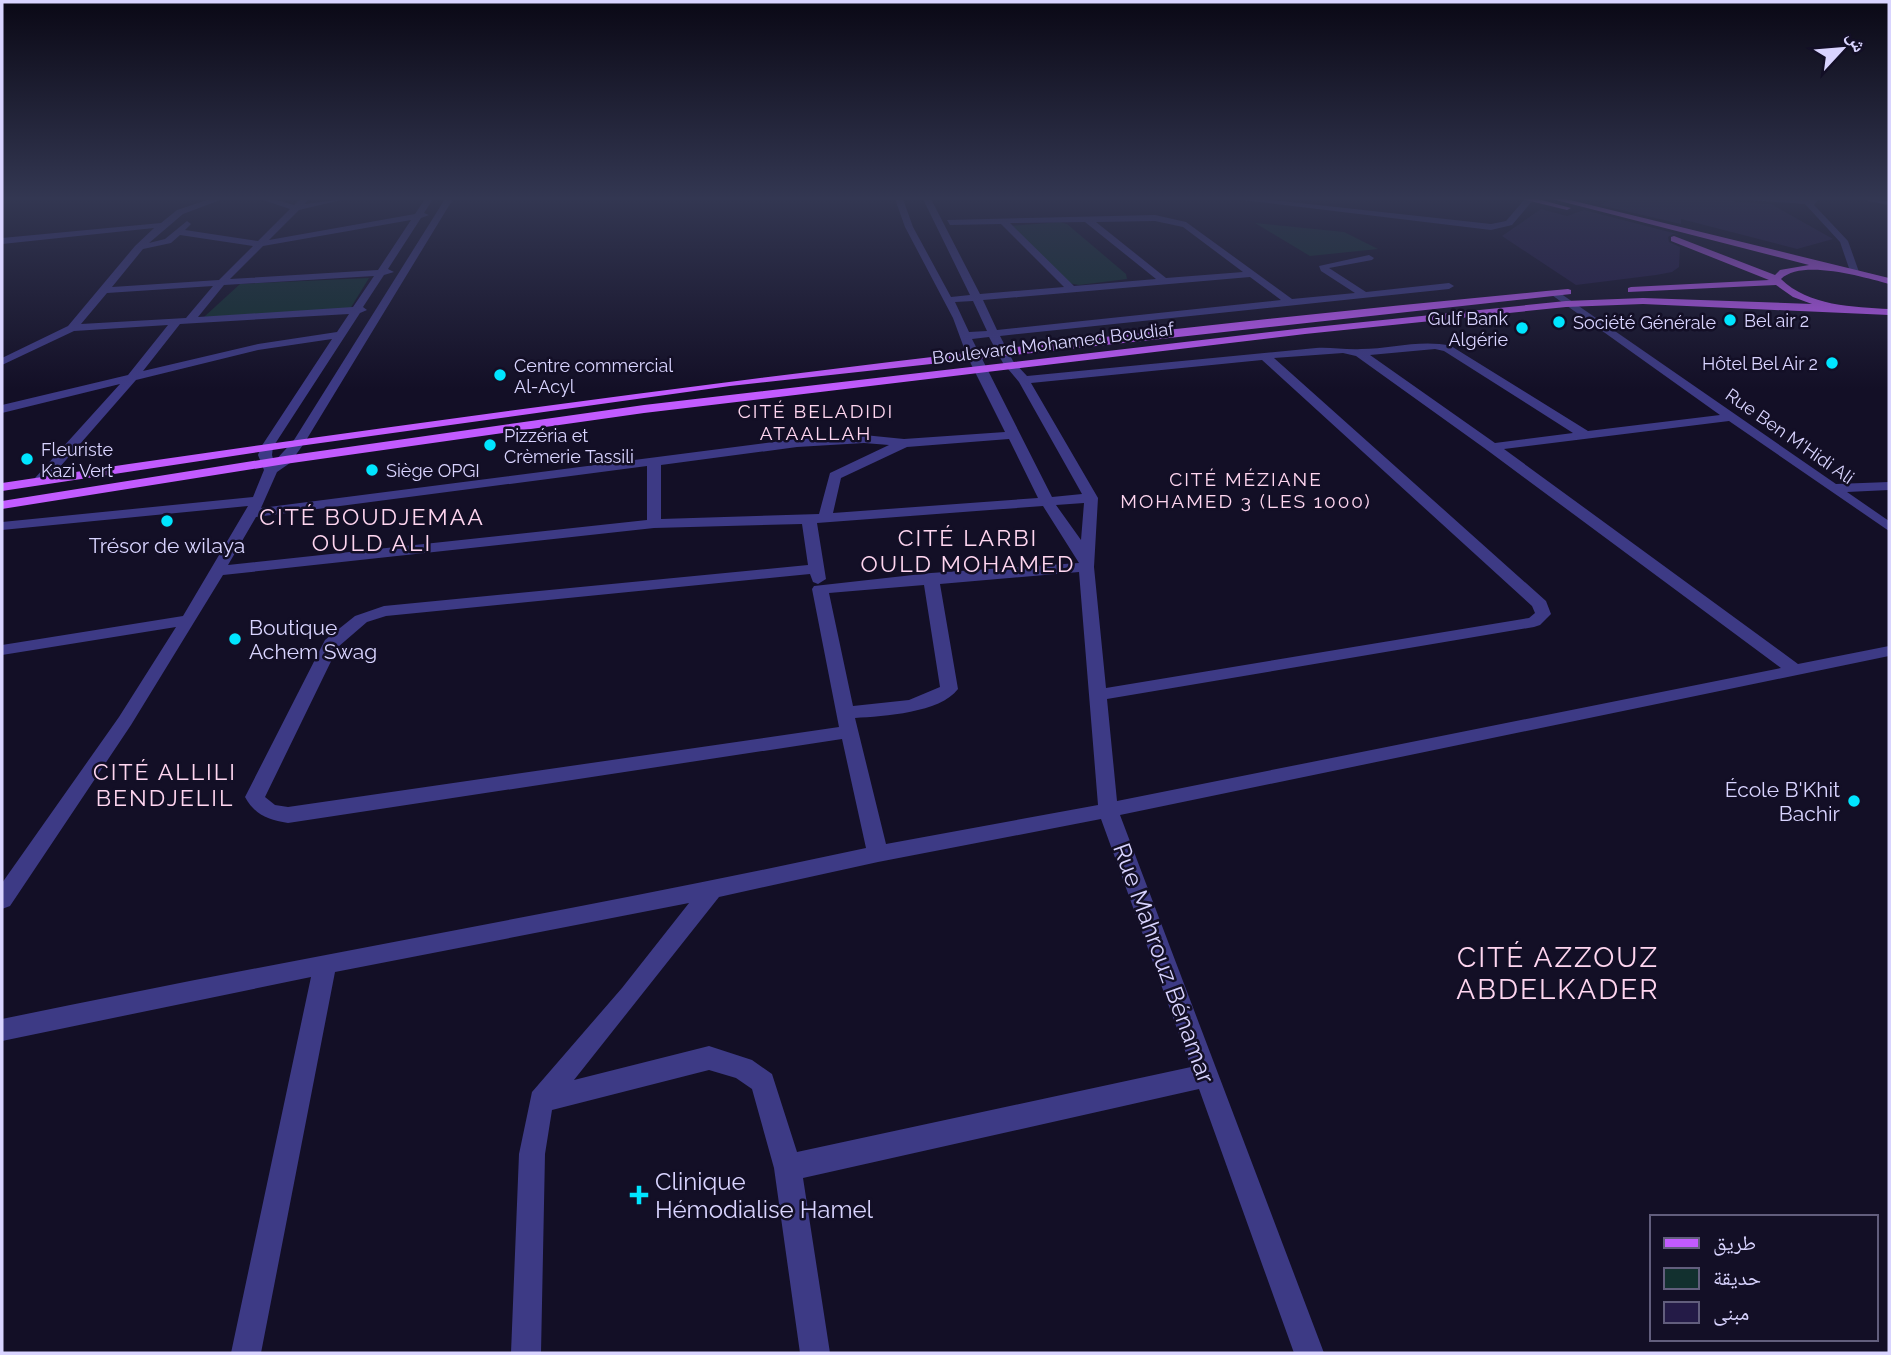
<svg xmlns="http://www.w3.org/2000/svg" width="1891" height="1355" font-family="Raleway,'Noto Naskh Arabic',sans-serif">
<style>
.green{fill:#12302f}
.building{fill:#241b47}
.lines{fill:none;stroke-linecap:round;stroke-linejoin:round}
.minor{fill:#3d3a85;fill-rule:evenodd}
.primary{fill:#c25bff;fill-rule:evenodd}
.poi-dot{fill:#00e5ff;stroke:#130f26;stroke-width:2.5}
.labels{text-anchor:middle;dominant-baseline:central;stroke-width:5;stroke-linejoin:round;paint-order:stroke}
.far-poi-label{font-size:18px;fill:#d9d4ff;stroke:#130f26;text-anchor:start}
.far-street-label{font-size:18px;fill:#d9d4ff;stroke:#130f26}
.far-neighbourhood-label{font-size:19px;letter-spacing:2px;fill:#ffd6f0;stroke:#130f26}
.poi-label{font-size:21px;fill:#d9d4ff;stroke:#130f26}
.neighbourhood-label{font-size:23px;letter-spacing:2px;fill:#ffd6f0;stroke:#130f26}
.near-street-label{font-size:24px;fill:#d9d4ff;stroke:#130f26}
.near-poi-label{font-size:24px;fill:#d9d4ff;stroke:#130f26;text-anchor:start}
.near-neighbourhood-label{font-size:28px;letter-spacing:2px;fill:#ffd6f0;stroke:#130f26}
</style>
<rect width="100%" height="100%" fill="#130f26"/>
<g class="green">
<path d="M 1060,222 L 1067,224 L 1126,274 L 1127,279 L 1079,285 L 1068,283 L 1010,226 Z"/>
<path d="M 1255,223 L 1344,232 L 1378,249 L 1310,256 Z"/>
<path d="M 369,278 L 350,309 L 204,317 L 240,284 Z"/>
</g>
<g class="building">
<path d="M 1614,199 L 1732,199 L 1735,202 L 1771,204 L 1833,239 L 1797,249 L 1681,219 L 1681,224 L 1600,205 Z"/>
<path d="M 1541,209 L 1567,216 L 1584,210 L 1681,235 L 1673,234 L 1668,237 L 1669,242 L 1680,247 L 1679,267 L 1672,272 L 1656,275 L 1576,285 L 1502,236 Z"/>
</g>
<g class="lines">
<g class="minor">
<path d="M 210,199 L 223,199 L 183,214 L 149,243 L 165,239 L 187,221 L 191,224 L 185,230 L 258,241 L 290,209 L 260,199 L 273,199 L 294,205 L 300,199 L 309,199 L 305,204 L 345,199 L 299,210 L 269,240 L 415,214 L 425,199 L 433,199 L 424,213 L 429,215 L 421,218 L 388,269 L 394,272 L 384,275 L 363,307 L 367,310 L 360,313 L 273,447 L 272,455 L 274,462 L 294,440 L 445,199 L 453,199 L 305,442 L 290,463 L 277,472 L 261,508 L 797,439 L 864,435 L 904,439 L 1005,432 L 967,356 L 953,318 L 905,227 L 895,199 L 903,199 L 913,227 L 951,297 L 970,295 L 923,199 L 931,199 L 980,294 L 1064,287 L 1001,224 L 950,225 L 947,220 L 1155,215 L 1186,222 L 1292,299 L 1355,293 L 1321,271 L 1319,266 L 1369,255 L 1374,258 L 1372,260 L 1329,268 L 1366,292 L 1449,283 L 1454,286 L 1449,289 L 1000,336 L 1013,361 L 1027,376 L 1316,348 C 1331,347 1346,350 1361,349 C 1391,349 1421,339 1451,346 L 1588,431 L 1720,415 L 1549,293 L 1557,291 L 1836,484 L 1889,482 L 1889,490 L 1847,492 L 1889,521 L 1889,531 L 1729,421 L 1504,449 L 1798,664 L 1889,646 L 1889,656 L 1120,815 L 1324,1353 L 1294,1353 L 1199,1089 L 803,1178 L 830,1353 L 800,1353 L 774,1168 L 752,1089 L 736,1078 L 709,1070 L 552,1110 L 545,1154 L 541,1353 L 511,1353 L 519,1154 L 532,1092 L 622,988 L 689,903 L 335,972 L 261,1353 L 231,1353 L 311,977 L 2,1041 L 2,1019 C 289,959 579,910 866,848 L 842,739 L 288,823 C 268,820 255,815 245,797 L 325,640 L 355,616 L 384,606 L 808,565 L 802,524 L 654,528 L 223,575 L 131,725 L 10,906 L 2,909 L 2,883 L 119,717 L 176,627 L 2,655 L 2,645 L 183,616 L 248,506 L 2,530 L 2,522 L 253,497 L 264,470 L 258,455 L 261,447 L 332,339 L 258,350 L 136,380 L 45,484 L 35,484 L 35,478 L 120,384 L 2,413 L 2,405 L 128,375 L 168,325 L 74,331 L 2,365 L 2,358 L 68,326 L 135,246 L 154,228 L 2,244 L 2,238 L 161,223 L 177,210 ZM 411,220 L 378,270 L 230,279 L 263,246 ZM 1155,221 L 1183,227 L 1243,272 L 1166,278 L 1096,222 ZM 1085,222 L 1156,279 L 1074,286 L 1010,223 ZM 180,235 L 253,246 L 219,280 L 112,287 L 143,249 L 171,243 ZM 374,276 L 353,307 L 198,317 L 224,285 ZM 1250,277 L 1281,300 L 997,330 L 983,300 ZM 213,286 L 186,318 L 81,324 L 107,293 ZM 973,301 L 987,331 L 969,332 L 955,302 ZM 349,314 L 337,332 L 258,344 L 143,371 L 180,324 ZM 989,337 L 1003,363 L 1019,382 L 1082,494 L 1052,497 L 972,339 ZM 1435,349 L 1444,351 L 1573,433 L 1495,443 L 1370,355 ZM 1343,353 L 1356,356 L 1487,450 L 1781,668 L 1117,801 L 1107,699 L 1534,627 L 1540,625 L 1551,614 L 1546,601 L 1274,358 ZM 1262,360 L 1532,606 L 1535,613 L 1529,618 L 1106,688 L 1094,567 L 1098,498 L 1031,383 ZM 1009,439 L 1038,498 L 833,513 L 841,478 L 907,447 ZM 864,443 L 889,445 L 830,473 L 819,514 L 661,519 L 661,465 L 797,447 ZM 647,466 L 647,520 L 228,565 L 256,517 ZM 1084,503 L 1081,540 L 1056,505 ZM 1043,506 L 1079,563 L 931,573 L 814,586 L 812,589 L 839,727 L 288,807 L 275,805 L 265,797 L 338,647 L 367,622 L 386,616 L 810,574 L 813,582 L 818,584 L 826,579 L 817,523 ZM 1079,572 L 1098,805 L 886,844 L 855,718 C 884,716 940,713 958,689 L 940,584 ZM 924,585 L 940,687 L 909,700 L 853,706 L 829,593 ZM 1101,819 L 1191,1067 L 797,1152 L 772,1074 L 752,1060 L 709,1046 L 574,1080 L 719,897 L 878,862 Z"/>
<path d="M 1234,199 L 1262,199 L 1491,224 L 1506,221 L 1525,199 L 1534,199 L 1512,225 L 1491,230 Z"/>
<path d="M 1735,199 L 1819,199 L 1814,205 L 1848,241 L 1859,272 L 1851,274 L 1840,242 L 1805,204 Z"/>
<path d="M 1867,199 L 1889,201 L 1889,205 L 1868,201 Z"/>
</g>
<g class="primary">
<path d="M 1522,199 L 1538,199 L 1571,208 L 1567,210 Z"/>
<path d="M 1552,199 L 1566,199 L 1889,278 L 1889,284 C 1863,277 1802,259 1781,279 C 1808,306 1854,307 1889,309 L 1889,315 L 1643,304 L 1566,307 L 1305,334 L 644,413 L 285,464 L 2,509 L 2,501 L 285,456 L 644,405 L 1305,328 L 1566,301 L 1643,298 L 1812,304 L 1793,297 L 1776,285 L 1628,292 L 1628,288 L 1631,287 L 1769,280 L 1671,241 L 1671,237 L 1674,236 L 1775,275 L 1780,270 L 1809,265 Z"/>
<path d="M 1568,289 L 1571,290 L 1571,294 L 730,386 L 299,446 L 2,491 L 2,483 C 522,405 1044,338 1568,289 Z"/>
</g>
</g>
<linearGradient id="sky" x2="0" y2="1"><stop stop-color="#0a0815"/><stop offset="0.51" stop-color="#333752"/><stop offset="1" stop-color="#333752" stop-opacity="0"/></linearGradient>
<rect width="1891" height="389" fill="url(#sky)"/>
<g class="poi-dot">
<circle cx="1730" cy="320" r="7"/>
<circle cx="1559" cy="322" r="7"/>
<circle cx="1522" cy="328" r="7"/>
<circle cx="1832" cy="363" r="7"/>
<circle cx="500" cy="375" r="7"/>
<circle cx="490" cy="445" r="7"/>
<circle cx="27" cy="459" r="7"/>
<circle cx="372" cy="470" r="7"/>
<circle cx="167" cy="521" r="7"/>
<circle cx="235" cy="639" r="7"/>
<circle cx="1854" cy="801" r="7"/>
<path d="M635.5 1184.5h7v7h7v7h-7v7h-7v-7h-7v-7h7z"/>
</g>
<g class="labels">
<g class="far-poi-label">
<text x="1508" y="318" text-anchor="end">Gulf Bank<tspan x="1508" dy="21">Algérie</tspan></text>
<text x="1744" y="320">Bel air 2</text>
<text x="1573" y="322">Société Générale</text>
<text x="1818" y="363" text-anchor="end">Hôtel Bel Air 2</text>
<text x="514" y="365">Centre commercial<tspan x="514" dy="21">Al-Acyl</tspan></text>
<text x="504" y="435">Pizzéria et<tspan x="504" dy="21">Crèmerie Tassili</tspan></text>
<text x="41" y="449">Fleuriste<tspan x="41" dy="21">Kazi Vert</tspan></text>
<text x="386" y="470">Siège OPGI</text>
</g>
<g class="far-street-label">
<text transform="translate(1053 343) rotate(-7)">Boulevard Mohamed Boudiaf</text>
<text transform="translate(1790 436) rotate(35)">Rue Ben M'Hidi Ali</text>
</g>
<g class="far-neighbourhood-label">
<text x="816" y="411">CITÉ BELADIDI<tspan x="816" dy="22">ATAALLAH</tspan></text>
<text x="1246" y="479">CITÉ MÉZIANE<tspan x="1246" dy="22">MOHAMED 3 (LES 1000)</tspan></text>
</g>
<g class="poi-label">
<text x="167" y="545">Trésor de wilaya</text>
<text x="249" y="627" text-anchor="start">Boutique<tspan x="249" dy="24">Achem Swag</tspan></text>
<text x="1840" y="789" text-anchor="end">École B'Khit<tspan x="1840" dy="24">Bachir</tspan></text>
</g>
<g class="neighbourhood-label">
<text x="372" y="516">CITÉ BOUDJEMAA<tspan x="372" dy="26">OULD ALI</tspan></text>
<text x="968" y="537">CITÉ LARBI<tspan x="968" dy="26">OULD MOHAMED</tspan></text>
<text x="165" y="771">CITÉ ALLILI<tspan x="165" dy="26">BENDJELIL</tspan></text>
</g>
<g class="near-street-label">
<text transform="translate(1164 963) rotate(70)">Rue Mahrouz Bénamar</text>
</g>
<g class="near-poi-label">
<text x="655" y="1181">Clinique<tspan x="655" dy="28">Hémodialise Hamel</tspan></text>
</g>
<g class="near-neighbourhood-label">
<text x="1558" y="957">CITÉ AZZOUZ<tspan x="1558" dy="32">ABDELKADER</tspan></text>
</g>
</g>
<rect width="1891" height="1355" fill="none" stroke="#d9d4ff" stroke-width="7"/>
<rect x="1650" y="1215" width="228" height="126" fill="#130f26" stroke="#625e7d" stroke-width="2"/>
<rect x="1664" y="1238" width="35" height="10" fill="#c25bff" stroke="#625e7d" stroke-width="2"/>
<text x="1713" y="1250" font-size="21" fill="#d9d4ff">طريق</text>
<rect x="1664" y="1268" width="35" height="21" fill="#12302f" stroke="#625e7d" stroke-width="2"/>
<text x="1713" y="1285" font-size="21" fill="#d9d4ff">حديقة</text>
<rect x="1664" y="1302" width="35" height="21" fill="#241b47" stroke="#625e7d" stroke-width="2"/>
<text x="1713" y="1320" font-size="21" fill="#d9d4ff">مبنى</text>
<g transform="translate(1842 49) rotate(64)" stroke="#130f26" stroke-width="5" paint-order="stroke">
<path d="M0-5L12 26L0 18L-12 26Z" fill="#d9d4ff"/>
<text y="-10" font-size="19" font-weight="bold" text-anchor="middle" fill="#d9d4ff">ش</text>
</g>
</svg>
